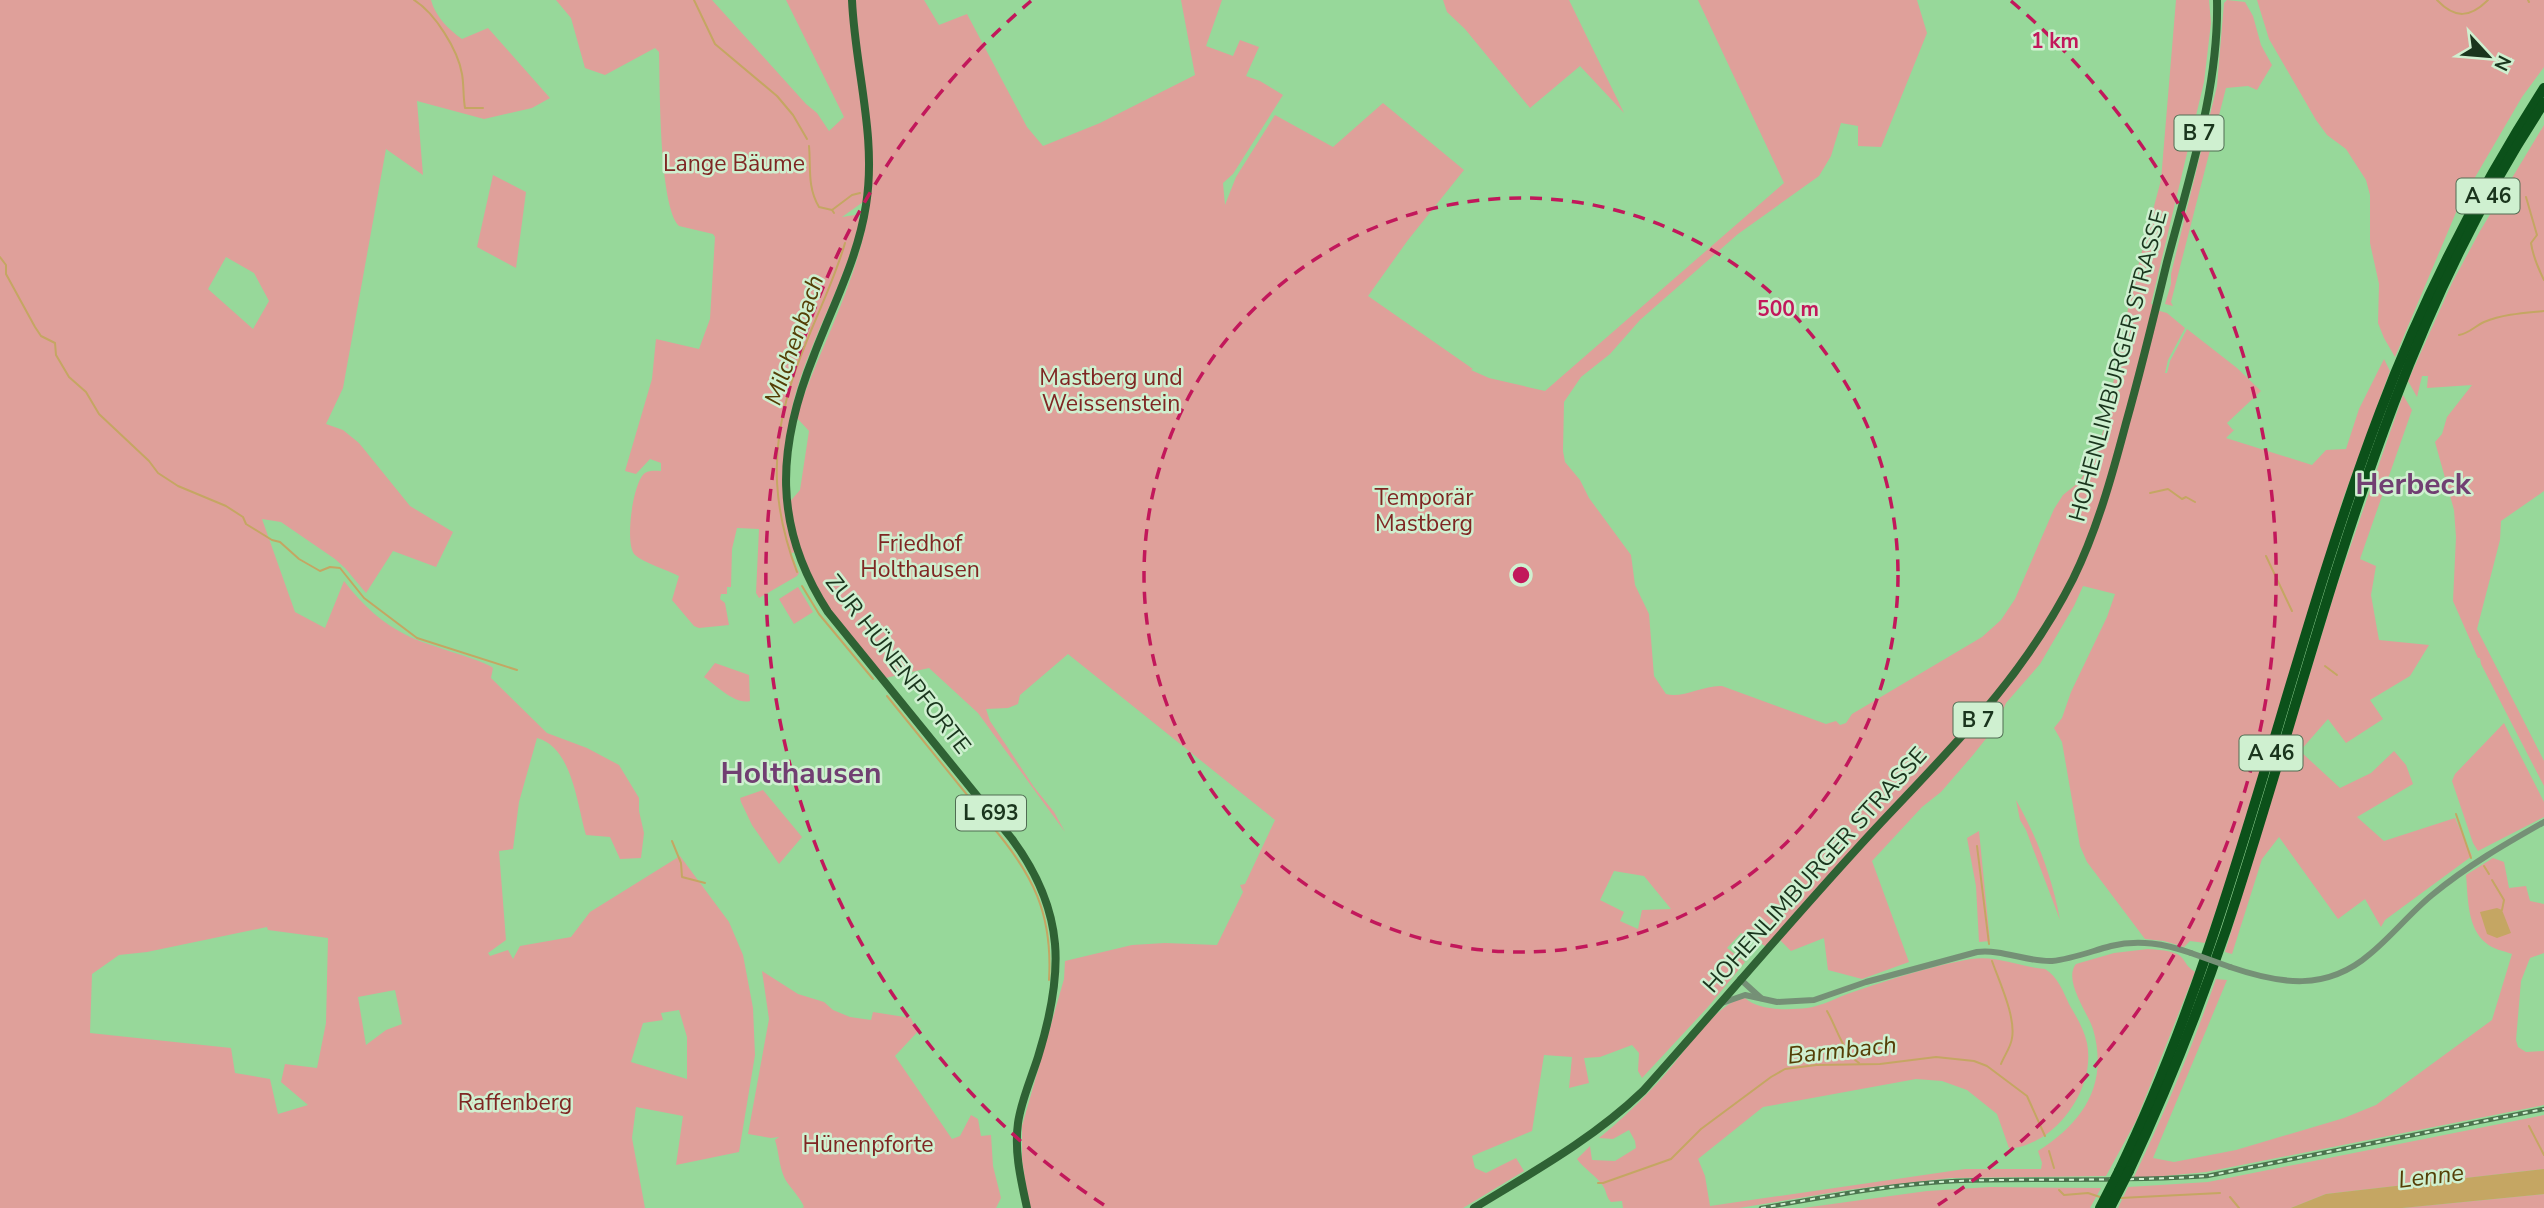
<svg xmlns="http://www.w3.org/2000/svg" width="2544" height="1208" font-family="'Nunito Sans',sans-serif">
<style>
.green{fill:#dfa09a;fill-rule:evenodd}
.water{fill:#c5a663}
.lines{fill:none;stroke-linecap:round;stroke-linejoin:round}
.stream{stroke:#c5a663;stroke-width:2}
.tertiary{stroke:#759076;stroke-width:6}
.primary{stroke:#2f6234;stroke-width:8}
.motorway{stroke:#0c511a;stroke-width:10}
.rail-casing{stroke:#4b744e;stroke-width:4.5}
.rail{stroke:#cff0d0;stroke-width:2;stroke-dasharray:5;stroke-linecap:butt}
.tertiary-bridge{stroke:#759076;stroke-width:6}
.motorway-bridge{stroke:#0c511a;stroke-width:10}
.ring{fill:none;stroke:#c2185b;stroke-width:3.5;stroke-dasharray:12 9}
.labels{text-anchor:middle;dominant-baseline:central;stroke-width:5;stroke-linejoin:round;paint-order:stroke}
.shield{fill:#cff0d0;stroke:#506d53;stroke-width:2}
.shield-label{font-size:21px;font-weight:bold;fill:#1a351d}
.park-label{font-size:23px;fill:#7f2623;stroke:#cff0d0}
.street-label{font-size:23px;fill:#1a351d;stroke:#cff0d0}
.water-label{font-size:24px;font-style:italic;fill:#543e06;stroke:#cff0d0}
.district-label{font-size:30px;font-weight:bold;fill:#713f72;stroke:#cff0d0}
.centre{fill:#c2185b;stroke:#cff0d0;stroke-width:3.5}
.ring-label{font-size:21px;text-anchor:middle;font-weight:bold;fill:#c2185b;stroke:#cff0d0;stroke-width:5;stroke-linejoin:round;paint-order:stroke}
</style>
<rect width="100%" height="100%" fill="#97d89a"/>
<g class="green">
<path d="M 0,0 L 431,0 C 435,16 449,30 462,39 L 488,28 L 550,98 L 532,108 L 484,119 L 417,101 L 423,175 L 386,149 L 343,388 L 326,424 L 343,430 L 359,443 L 410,506 L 453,532 L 436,567 L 393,551 L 366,593 L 345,568 L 335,559 L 281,522 L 262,519 L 295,612 L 325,628 L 344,581 C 362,605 383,624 410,637 C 426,645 486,661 493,668 L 491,678 L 547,733 L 587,748 L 619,765 L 639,798 L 639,811 L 644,833 L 641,858 L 620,859 L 610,837 L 586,835 C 577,804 572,747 537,738 L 519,802 L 513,849 L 499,851 L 506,940 L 488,953 L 490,956 L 508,950 L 513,959 L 520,946 L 571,937 L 590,912 L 680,856 L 729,922 L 743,955 L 753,1008 L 755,1055 L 739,1152 L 676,1165 L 683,1116 L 636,1107 L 632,1138 L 645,1208 L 0,1208 ZM 226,257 L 254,273 L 269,301 L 253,329 L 208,289 ZM 267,927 L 268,930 L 328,938 L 326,1023 L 317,1068 L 285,1064 L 281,1082 L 308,1105 L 278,1114 L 270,1079 L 235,1073 L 231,1048 L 90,1033 L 92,974 L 119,955 L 147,952 ZM 395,990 L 402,1024 L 386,1030 L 366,1045 L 358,997 ZM 679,1010 L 687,1037 L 687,1079 L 631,1062 L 643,1023 L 663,1020 L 661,1013 Z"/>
<path d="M 556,0 L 712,0 L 806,104 L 817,113 L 829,131 L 844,117 L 786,0 L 924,0 L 939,25 L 967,14 L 1027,127 L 1043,146 L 1100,123 L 1195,75 L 1181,0 L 1222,0 L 1206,46 L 1233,56 L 1240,40 L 1259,47 L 1246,76 L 1260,81 L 1283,95 L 1233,174 L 1223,183 L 1225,205 L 1236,177 L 1275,115 L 1333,147 L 1383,103 L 1464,170 L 1408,240 L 1368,296 L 1473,369 L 1471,370 L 1489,378 L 1545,391 L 1784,183 L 1698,0 L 1917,0 L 1927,33 L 1881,147 L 1858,146 L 1858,126 L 1841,123 L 1831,156 L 1819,176 L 1738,234 L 1640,320 L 1610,354 L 1581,377 L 1564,402 L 1563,451 L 1565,462 L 1580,480 L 1589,498 L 1631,555 L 1635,585 L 1649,614 L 1654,676 L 1666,694 C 1682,699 1703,685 1722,686 L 1826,724 L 1836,721 L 1840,725 L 1846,723 L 1852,714 L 1982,637 L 2001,620 L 2015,599 L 2054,509 L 2063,495 L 2079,482 L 2091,463 L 2104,429 L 2132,289 L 2161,180 L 2176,0 L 2209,0 L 2211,23 L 2204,82 L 2151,304 L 2157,306 L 2156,310 L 2167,313 L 2185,328 L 2168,360 L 2165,373 L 2167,373 L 2170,361 L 2187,329 L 2237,368 L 2261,391 L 2227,423 L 2233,430 L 2235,429 L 2226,438 L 2312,465 L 2326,450 L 2346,449 L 2359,409 L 2384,359 L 2390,371 L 2343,499 L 2249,814 L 2205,943 L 2190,941 L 2184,947 L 2164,941 L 2145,939 L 2087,862 L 2080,846 L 2062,742 L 2054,728 L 2062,718 L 2071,692 L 2107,617 L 2115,594 L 2083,586 L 2074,606 L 2040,664 L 2006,703 L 1996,726 L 1973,755 L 1941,792 L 1922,807 L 1872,861 L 1909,962 L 1862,979 L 1828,970 L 1824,938 L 1791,951 L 1778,938 L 1769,948 L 1741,933 L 1727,948 L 1745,962 L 1708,1007 L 1642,1078 L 1638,1071 L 1639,1053 L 1632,1045 L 1600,1057 L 1584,1058 L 1589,1083 L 1569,1088 L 1572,1057 L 1544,1055 L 1532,1131 L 1472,1156 L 1475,1168 L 1486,1173 L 1516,1158 L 1524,1171 L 1463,1208 L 1029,1208 L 1022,1159 L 1022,1126 L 1064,979 L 1065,961 L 1132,945 L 1165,943 L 1217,945 L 1243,892 L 1240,885 L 1245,884 L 1275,820 L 1068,654 L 1020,695 L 1018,704 L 1008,708 L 986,709 L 990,721 L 1034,787 L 1054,812 L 1065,832 L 978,713 L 929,668 L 881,679 L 841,630 L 797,552 L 791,553 L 799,573 L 797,576 L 759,598 L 756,593 L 759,529 L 737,528 L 732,549 L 731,587 L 727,587 L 727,594 L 721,594 L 720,599 L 725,603 L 729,625 L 699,628 L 694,626 L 672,600 L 679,576 C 667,570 644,563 635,555 C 624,545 633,481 645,473 C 650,470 656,471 661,471 L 661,463 L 650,459 L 636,474 L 625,471 L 652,379 L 656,339 L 699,349 L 710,319 L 715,237 L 713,234 L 679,226 C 659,206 660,86 659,52 L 655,48 L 605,75 L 585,68 L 571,18 ZM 870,141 C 869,164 872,189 868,212 C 858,279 823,342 800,406 L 797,418 L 809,431 L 800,490 L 787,505 C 786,473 785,440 792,408 C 807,343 845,285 860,220 L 855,215 L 842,217 L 863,202 ZM 1614,871 L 1644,876 L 1671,909 L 1642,910 L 1638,929 L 1620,921 L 1624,912 L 1600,900 Z"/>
<path d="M 1443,0 L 1569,0 L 1624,113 L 1580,66 L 1530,108 L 1465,29 L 1447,12 Z"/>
<path d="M 2227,0 L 2245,2 L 2253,16 L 2261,45 L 2272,65 L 2257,90 L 2248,86 L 2226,88 L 2171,302 L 2173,306 L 2165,304 L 2171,284 L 2171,274 L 2217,86 L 2224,3 Z"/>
<path d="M 2257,0 L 2544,0 L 2544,67 L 2522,97 L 2460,203 L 2395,357 L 2384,338 L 2378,323 L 2379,284 L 2370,243 L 2370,195 L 2366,180 L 2346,149 L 2327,135 L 2316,120 L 2269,39 Z"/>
<path d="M 2544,125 L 2544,491 L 2501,521 L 2500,540 L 2477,629 L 2544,761 L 2544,786 L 2481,664 L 2480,658 L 2478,658 L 2453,601 L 2456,537 L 2454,510 L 2435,442 L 2442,434 L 2447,417 L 2472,385 L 2427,388 L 2428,376 L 2422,376 L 2417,397 L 2408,381 L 2452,283 L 2480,231 Z"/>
<path d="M 493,175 L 526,192 L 516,268 L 477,247 Z"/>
<path d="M 2403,395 L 2412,410 L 2360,559 L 2376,566 L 2371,595 L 2379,640 L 2429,645 L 2410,676 L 2370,700 L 2383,719 L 2346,743 L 2328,719 L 2300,751 L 2340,788 L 2371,773 L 2394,751 L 2406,765 L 2413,784 L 2357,817 L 2384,841 L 2455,818 L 2472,856 L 2385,920 L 2381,927 L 2365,899 L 2338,919 L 2279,837 L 2262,859 L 2232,954 L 2225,952 L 2335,591 Z"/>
<path d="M 798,587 L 813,612 L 794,624 L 779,599 Z"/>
<path d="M 715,663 L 749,675 L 750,701 C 735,705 716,685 704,677 Z"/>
<path d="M 2504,723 L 2544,802 L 2544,817 L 2478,851 L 2473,843 L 2452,781 L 2455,774 Z"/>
<path d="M 763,790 L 802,837 L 779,864 L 752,825 L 741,802 L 740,798 Z"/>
<path d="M 2016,800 C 2037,837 2052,877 2060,920 L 2026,830 L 2020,820 Z"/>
<path d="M 1979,831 L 1990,941 L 1979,942 L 1976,886 L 1967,838 Z"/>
<path d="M 2493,858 L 2504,862 L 2509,888 L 2526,886 L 2530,901 L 2544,904 L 2544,953 L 2530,958 L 2521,981 L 2516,1040 L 2518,1047 L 2526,1052 L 2544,1051 L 2544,1105 L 2206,1172 L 2133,1179 C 2164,1114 2192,1048 2216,979 L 2227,980 L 2153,1158 L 2174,1162 L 2236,1150 L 2344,1118 L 2376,1105 L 2492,1020 L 2512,954 C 2504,951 2492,949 2486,943 C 2467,928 2468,897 2466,875 Z"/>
<path d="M 2148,949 C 2158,950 2177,950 2183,959 C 2187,965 2188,967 2195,972 L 2136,1121 L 2106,1176 L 1951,1178 L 1854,1189 L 1739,1208 L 1623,1208 L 1622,1201 L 1611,1202 C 1606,1197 1607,1192 1603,1186 C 1598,1177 1584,1169 1577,1159 L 1590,1146 L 1592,1160 L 1615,1161 L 1636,1148 L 1635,1141 L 1629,1130 L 1613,1139 L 1599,1138 C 1621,1120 1642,1100 1661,1079 C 1681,1058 1716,1001 1745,998 C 1758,1011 1790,1010 1807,1008 C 1822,1006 1838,997 1853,992 C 1888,980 1935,965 1971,959 C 1997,955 2020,967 2045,969 C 2058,977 2063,991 2069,1004 C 2076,1016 2084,1029 2087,1043 C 2094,1078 2072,1117 2044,1136 C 2034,1142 2020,1149 2009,1148 L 1997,1114 L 1967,1090 L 1942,1081 L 1916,1079 L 1763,1107 L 1698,1159 L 1705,1176 L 1710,1206 L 1965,1169 L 2041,1169 L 2042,1163 L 2038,1151 C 2083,1122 2109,1085 2093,1029 C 2087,1011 2063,980 2076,964 L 2114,953 Z"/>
<path d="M 762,971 L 798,994 L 824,1002 L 833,1010 L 850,1017 L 871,1020 L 873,1012 L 911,1018 L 915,1027 L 921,1028 L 895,1056 L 952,1139 L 960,1136 L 971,1115 L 978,1119 L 981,1136 L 991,1135 L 993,1166 L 1001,1198 L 996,1208 L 802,1208 L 804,1207 C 800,1197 791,1189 785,1179 C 779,1167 779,1152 775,1140 L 779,1137 L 771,1138 L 748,1134 L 769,1019 Z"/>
<path d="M 2544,1115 L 2544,1169 L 2326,1194 L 2291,1208 L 2118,1208 L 2128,1187 L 2208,1182 Z"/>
<path d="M 1990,1187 L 2101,1188 L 2090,1208 L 1803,1208 L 1927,1191 Z"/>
<path d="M 2544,1194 L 2544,1208 L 2402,1208 Z"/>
</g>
<g class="water">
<path d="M 2497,908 L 2502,910 L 2511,933 L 2497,938 L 2487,934 L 2480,912 Z"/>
<path d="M 2544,1169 L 2544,1194 L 2402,1208 L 2291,1208 L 2326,1194 Z"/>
</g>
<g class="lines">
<g class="stream">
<path d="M 414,0 C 435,13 458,50 462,74 C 464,85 463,97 465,108 L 483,108"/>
<path d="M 694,0 L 715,44 L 777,96 L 793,115 L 807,139"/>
<path d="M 2437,0 C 2455,19 2470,18 2488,0"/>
<path d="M 2528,0 L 2529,2"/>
<path d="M 809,146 C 811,167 807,187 819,207 L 832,210 L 834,213"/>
<path d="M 2526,197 L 2537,235 L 2531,243 C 2533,257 2538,268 2544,280"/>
<path d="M 832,210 L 852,195 L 860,193"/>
<path d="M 0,257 L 6,265 L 6,274 L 35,327 L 41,336 L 55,343 L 56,355 L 69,377 L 86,392 L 99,414 L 149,461 L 158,473 L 178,486 L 226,506 L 243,517 L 246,524 L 272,540 L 280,542 L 299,559 L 320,571 L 330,567 L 340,568 L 364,598 L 417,638 L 517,670"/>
<path d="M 2459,335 C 2470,333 2475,326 2484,322 C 2504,314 2524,313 2544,311"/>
<path d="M 2150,493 L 2168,489 L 2182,499 L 2186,497 L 2195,502"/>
<path d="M 2266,556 L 2292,611"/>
<path d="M 797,572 C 774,511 770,457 788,394 C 802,342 830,295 845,243"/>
<path d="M 802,586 L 819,614 L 873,679"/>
<path d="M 2325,666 L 2337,675"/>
<path d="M 887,696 L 985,817"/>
<path d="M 2456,814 L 2471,858"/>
<path d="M 991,825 C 1033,874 1053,914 1049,980"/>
<path d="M 672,841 L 681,863 L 682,877 L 705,883"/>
<path d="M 1977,846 L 1989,944"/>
<path d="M 2484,866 L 2489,874"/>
<path d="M 2492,880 L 2504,900 L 2502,910"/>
<path d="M 1992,961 C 1999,981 2016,1017 2012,1038 C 2011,1047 2004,1056 2001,1064"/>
<path d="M 1827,1011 C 1837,1028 1842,1051 1859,1063"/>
<path d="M 2529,1126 L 2544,1155"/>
<path d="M 2049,1151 L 2054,1168"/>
<path d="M 1598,1183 L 1603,1183 L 1671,1159 L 1701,1129 L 1771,1077 L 1785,1069 L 1816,1065 L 1880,1064 L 1936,1057 L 1974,1061 L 1987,1066 L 2027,1096 L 2045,1136"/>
<path d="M 2059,1190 L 2064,1195 L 2088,1193 L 2100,1197"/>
<path d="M 2230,1197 L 2239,1208"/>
<path d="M 2120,1198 L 2220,1193"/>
</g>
<g class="tertiary">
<path d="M 2230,967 C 2280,984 2326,992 2370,954 C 2392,936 2410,913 2432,895 C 2467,866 2505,844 2544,822"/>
<path d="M 1740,979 L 1761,998"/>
<path d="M 1722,1003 L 1745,995 L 1777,1002 L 1814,1000 L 1866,982 L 1977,952 C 2003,949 2026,962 2052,961 C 2072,959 2092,951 2111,946 C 2139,939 2165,944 2191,953"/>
</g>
<g class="primary">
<path d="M 852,0 C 855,69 877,136 866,205 C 858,258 833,305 814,355 C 777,447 772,526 828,612 L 1012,839 C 1066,912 1064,973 1038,1057 C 1031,1079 1021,1101 1018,1123 C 1014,1152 1021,1180 1027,1208"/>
<path d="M 1474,1208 C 1533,1172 1593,1139 1643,1091 C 1721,1004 1796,914 1876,828 C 1951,748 2022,680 2073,579 C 2097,530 2112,476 2126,423 C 2141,370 2154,316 2167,262 C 2189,177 2219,89 2217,0"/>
</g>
<g class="motorway">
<path d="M 2119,1171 C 2236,928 2285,662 2380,412 C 2423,298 2478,191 2544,88"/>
<path d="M 2129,1171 C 2166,1092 2198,1012 2226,930 C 2319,649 2378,353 2544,103"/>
</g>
<g class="rail-casing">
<path id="rail" d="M 1761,1208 C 1825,1197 1891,1184 1956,1181 C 2040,1178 2123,1182 2207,1176 L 2544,1109"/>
</g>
<use href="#rail" class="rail"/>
<path class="tertiary-bridge" d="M 2191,953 L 2230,967"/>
<g class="motorway-bridge">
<path d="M 2100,1208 L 2119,1171"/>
<path d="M 2110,1208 L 2129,1171"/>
</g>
</g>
<g class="ring">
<circle cx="1521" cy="575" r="377"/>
<path d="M1104 1205A755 755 0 0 1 1031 1M2011 1A755 755 0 0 1 1938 1205"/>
</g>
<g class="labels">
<g class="shield">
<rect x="2174.5" y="115.5" width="49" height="35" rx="5"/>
<rect x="2456.5" y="178.5" width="63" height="35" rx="5"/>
<rect x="1953.5" y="702.5" width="49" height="35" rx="5"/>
<rect x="2239.5" y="735.5" width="63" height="35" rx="5"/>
<rect x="956" y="795.5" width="70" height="35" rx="5"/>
</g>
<g class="shield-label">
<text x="2199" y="133">B 7</text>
<text x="2488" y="196">A 46</text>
<text x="1978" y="720">B 7</text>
<text x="2271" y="753">A 46</text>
<text x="991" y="813">L 693</text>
</g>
<g class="park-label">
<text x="734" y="163">Lange Bäume</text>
<text x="1111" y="377">Mastberg und<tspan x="1111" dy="26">Weissenstein</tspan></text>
<text x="1424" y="497">Temporär<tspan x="1424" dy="26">Mastberg</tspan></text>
<text x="920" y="543">Friedhof<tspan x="920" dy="26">Holthausen</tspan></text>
<text x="515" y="1102">Raffenberg</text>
<text x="868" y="1144">Hünenpforte</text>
</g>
<g class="street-label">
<text transform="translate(2118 366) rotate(-75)">HOHENLIMBURGER STRASSE</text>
<text transform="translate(898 664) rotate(52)">ZUR HÜNENPFORTE</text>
<text transform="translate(1815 870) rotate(-48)">HOHENLIMBURGER STRASSE</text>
</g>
<g class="water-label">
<text transform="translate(794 340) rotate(-71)">Milchenbach</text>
<text transform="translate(1842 1050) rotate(-6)">Barmbach</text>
<text transform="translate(2431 1176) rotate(-7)">Lenne</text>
</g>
<g class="district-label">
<text x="2413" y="484">Herbeck</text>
<text x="801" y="773">Holthausen</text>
</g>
</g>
<circle cx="1521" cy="575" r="10" class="centre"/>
<g class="ring-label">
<text x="2055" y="48">1 km</text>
<text x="1788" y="316">500 m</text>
</g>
<g transform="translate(2488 56) rotate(116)" stroke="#cff0d0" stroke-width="5" paint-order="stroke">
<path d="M0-5L12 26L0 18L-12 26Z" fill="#1a351d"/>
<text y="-10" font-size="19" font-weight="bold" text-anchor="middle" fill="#1a351d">N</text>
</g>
</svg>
